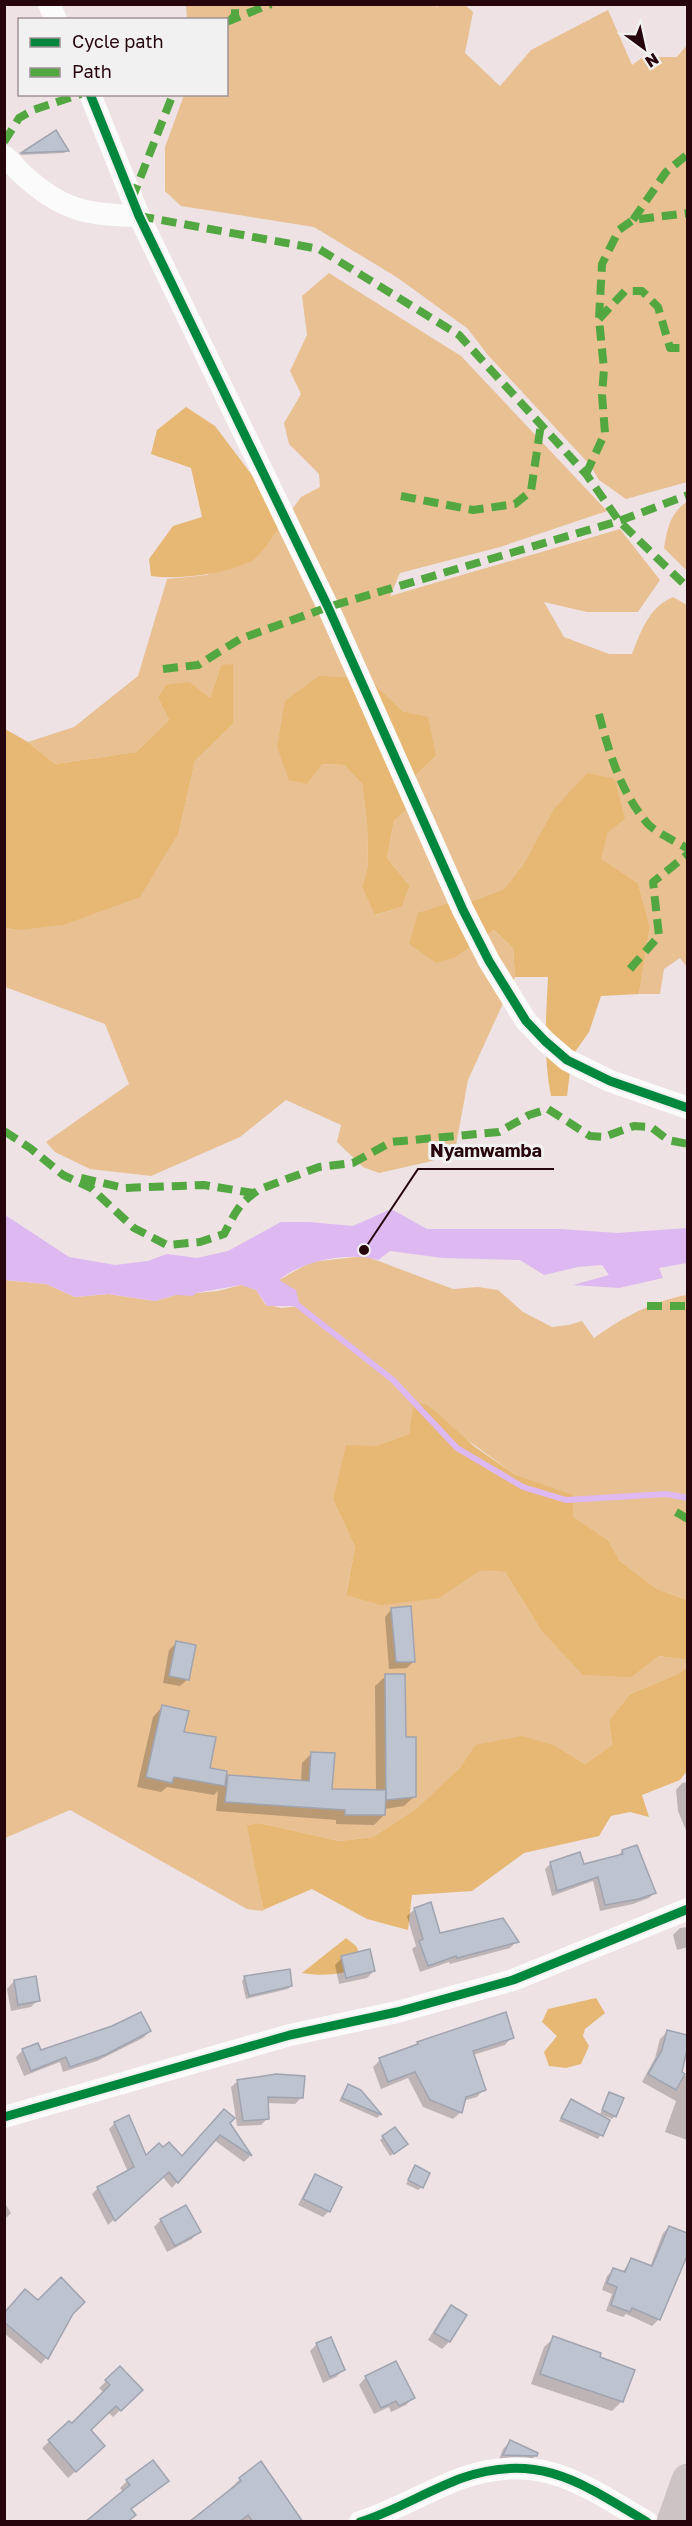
<svg xmlns="http://www.w3.org/2000/svg" width="692" height="2526" font-family="'Golos Text',sans-serif">
<style>
.green{fill:#e8c092;fill-rule:evenodd}
.forest{fill:#e6b874}
.water{fill:#deb8f0}
.shadow{fill:#0003}
.lines{fill:none;stroke-linecap:round;stroke-linejoin:round}
.stream{stroke:#deb8f0;stroke-width:6}
.building{fill:#bec3d0;stroke:#9fa4b0;stroke-width:1.5}
.minor{stroke:#fcfbfb;stroke-width:22}
.trunk{stroke:#cec3c4;stroke-width:33}
.quiet{stroke:#53a741;stroke-width:8;stroke-dasharray:15 8;stroke-linecap:butt}
.cycleway-casing{stroke:#f1f1f1;stroke-width:13}
.cycleway{stroke:#00873e;stroke-width:9}
.leader{fill:none;stroke:#26060c;stroke-width:2}
.callout-dot{fill:#26060c;stroke:#f1f1f1;stroke-width:2}
.callout-label{font-size:18px;text-anchor:middle;font-weight:bold;fill:#26060c;stroke:#f1f1f1;stroke-width:6;stroke-linejoin:round;paint-order:stroke}
</style>
<rect width="100%" height="100%" fill="#eee2e4"/>
<g class="green">
<path d="M 432,4 L 437,7 L 439,5 L 465,5 L 473,12 L 465,53 L 500,86 L 531,50 L 608,10 L 632,65 L 643,57 L 677,57 L 687,45 L 687,482 L 626,499 L 599,480 L 590,465 L 487,354 L 468,329 L 398,278 L 314,227 L 181,206 L 165,191 L 165,147 L 184,95 L 226,94 L 226,20 L 187,19 L 186,5 Z"/>
<path d="M 329,273 L 461,356 L 607,511 L 500,547 L 400,573 L 390,596 L 620,529 L 660,580 L 638,612 L 587,612 L 544,602 L 564,637 L 609,654 L 632,654 C 641,631 649,607 673,597 L 687,605 L 687,967 L 680,958 L 664,969 L 660,994 L 639,994 L 650,927 L 638,883 L 600,859 L 608,832 L 525,862 L 504,889 L 475,900 L 446,904 L 456,957 L 494,930 L 513,948 L 515,977 L 468,1080 L 456,1145 L 432,1161 L 379,1173 L 363,1167 L 337,1142 L 341,1125 L 286,1100 L 240,1137 L 151,1176 L 90,1169 L 55,1152 L 46,1142 L 129,1084 L 105,1024 L 5,987 L 4,928 L 17,930 L 179,832 L 195,761 L 233,724 L 221,665 L 210,698 L 158,698 L 169,720 L 136,752 L 55,764 L 28,742 L 74,727 L 138,676 L 167,579 L 207,575 L 285,519 L 301,497 L 320,487 L 319,474 L 289,444 L 284,423 L 301,394 L 290,371 L 307,335 L 302,296 ZM 368,678 L 404,712 L 436,756 L 417,774 L 409,807 L 394,821 L 387,858 L 410,886 L 402,907 L 376,915 L 362,887 L 368,866 L 367,823 L 362,784 L 344,765 L 322,764 Z"/>
<path d="M 687,502 L 687,571 L 664,548 C 667,529 670,513 687,502 Z"/>
<path d="M 365,1256 L 453,1289 L 478,1287 L 498,1290 L 523,1312 L 552,1327 L 569,1325 L 582,1321 L 594,1338 C 620,1319 655,1300 687,1295 L 687,1600 L 657,1589 L 620,1561 L 608,1540 L 572,1517 L 572,1495 L 514,1474 L 415,1402 L 409,1434 L 375,1446 L 333,1500 L 355,1547 L 346,1594 L 440,1598 L 480,1571 L 505,1572 L 541,1630 L 632,1677 L 659,1656 L 687,1660 L 687,1667 L 680,1673 L 630,1694 L 609,1720 L 612,1745 L 585,1764 L 556,1746 L 475,1745 L 462,1767 L 417,1808 L 373,1837 L 339,1841 L 259,1823 L 248,1825 L 263,1911 L 247,1909 L 70,1810 L 5,1838 L 5,1280 L 46,1284 L 75,1297 L 108,1294 L 155,1301 L 176,1295 L 218,1291 L 241,1285 L 256,1290 L 265,1304 L 281,1308 L 300,1306 L 279,1280 L 311,1262 Z"/>
</g>
<g class="forest">
<path d="M 186,407 L 215,426 L 285,519 C 277,529 263,554 253,560 C 228,574 179,580 151,576 L 149,559 L 173,526 L 202,517 L 191,468 L 151,454 L 157,430 Z"/>
<path d="M 233,664 L 233,724 L 195,761 L 179,832 L 140,897 L 63,925 L 17,930 L 5,928 L 5,729 L 28,742 L 55,764 L 136,752 L 169,720 L 158,698 L 166,685 L 189,682 L 210,698 L 221,665 Z"/>
<path d="M 319,676 L 368,678 L 404,712 L 428,717 L 436,756 L 417,774 L 409,807 L 394,821 L 387,858 L 410,886 L 402,907 L 375,915 L 362,887 L 368,866 L 367,823 L 362,784 L 344,765 L 322,764 L 307,784 L 289,780 L 277,747 L 285,701 Z"/>
<path d="M 587,773 L 615,779 L 625,819 L 608,832 L 601,859 L 638,883 L 650,927 L 639,994 L 601,996 L 589,1032 L 572,1056 L 567,1096 L 551,1096 C 543,1056 546,1017 548,977 L 515,977 L 513,948 L 494,930 L 456,957 L 436,963 L 409,944 L 418,913 L 446,904 L 475,900 L 504,889 L 525,862 L 554,809 Z"/>
<path d="M 414,1402 L 429,1406 L 475,1447 L 514,1474 L 573,1495 L 573,1517 L 608,1540 L 620,1561 L 657,1589 L 687,1600 L 687,1660 L 659,1656 L 632,1677 L 583,1675 L 541,1630 L 505,1572 L 480,1571 L 440,1598 L 381,1605 L 346,1595 L 355,1547 L 333,1500 L 346,1445 L 375,1446 L 409,1434 Z"/>
<path d="M 687,1667 L 687,1771 L 680,1780 L 642,1795 L 649,1817 L 630,1812 L 611,1816 L 599,1836 L 524,1853 L 472,1891 L 412,1895 L 408,1930 L 367,1919 L 312,1889 L 263,1910 L 247,1825 L 259,1823 L 339,1841 L 373,1837 L 417,1808 L 461,1767 L 475,1745 L 522,1736 L 556,1746 L 585,1764 L 612,1745 L 609,1720 L 630,1694 L 680,1673 Z"/>
<path d="M 346,1938 L 356,1946 L 366,1966 C 343,1974 326,1977 302,1973 Z"/>
<path d="M 596,1998 L 605,2013 L 585,2029 L 583,2036 L 589,2046 L 581,2064 L 566,2068 L 549,2066 L 544,2052 L 557,2036 L 542,2022 L 548,2009 Z"/>
</g>
<path class="water" d="M 391,1209 L 427,1229 L 561,1229 L 617,1233 L 687,1228 L 687,1263 L 659,1268 L 663,1278 L 619,1288 L 573,1285 L 609,1275 L 602,1265 L 578,1267 L 544,1275 L 520,1260 L 443,1258 L 390,1251 L 378,1260 C 349,1251 301,1261 279,1280 L 296,1290 L 300,1306 L 267,1306 L 256,1290 L 241,1285 L 196,1293 L 193,1296 L 176,1295 L 155,1301 L 108,1294 L 75,1297 L 46,1284 L 5,1280 L 5,1215 L 69,1257 L 115,1265 L 148,1261 L 167,1254 L 197,1258 L 228,1251 L 281,1222 L 309,1222 L 353,1226 Z"/>
<g class="shadow">
<path d="M 56,132 L 67,151 L 64,153 L 20,155 Z"/>
<path d="M 392,1609 L 414,1661 L 407,1668 L 389,1669 L 385,1617 Z"/>
<path d="M 177,1642 L 188,1679 L 180,1686 L 163,1683 L 169,1650 Z"/>
<path d="M 386,1676 L 415,1796 L 404,1806 L 384,1809 L 384,1815 L 374,1825 L 336,1824 L 336,1820 L 216,1811 L 218,1791 L 214,1795 L 167,1787 L 161,1792 L 137,1787 L 153,1717 L 162,1707 L 209,1769 L 224,1781 L 228,1777 L 301,1782 L 302,1763 L 312,1753 L 331,1791 L 376,1791 L 375,1686 Z"/>
<path d="M 688,1782 L 688,1835 L 678,1811 L 676,1790 L 682,1783 Z"/>
<path d="M 622,1851 L 655,1892 L 649,1898 L 633,1904 L 600,1911 L 593,1881 L 552,1896 L 545,1869 L 551,1863 L 583,1865 L 617,1857 Z"/>
<path d="M 415,1909 L 439,1935 L 517,1941 L 510,1948 L 450,1964 L 449,1962 L 420,1972 L 412,1949 L 416,1946 L 407,1916 Z"/>
<path d="M 688,1927 L 688,1947 L 677,1950 L 673,1935 L 680,1928 Z"/>
<path d="M 342,1958 L 374,1971 L 367,1978 L 339,1984 L 335,1965 Z"/>
<path d="M 245,1977 L 291,1986 L 288,1989 L 246,1999 L 242,1981 Z"/>
<path d="M 14,1981 L 38,2000 L 31,2007 L 11,2011 L 7,1989 Z"/>
<path d="M 150,2031 L 143,2038 L 97,2061 L 63,2072 L 60,2062 L 24,2076 L 16,2057 L 23,2050 L 40,2052 Z"/>
<path d="M 667,2032 L 688,2037 L 680,2073 L 688,2077 L 687,2140 L 665,2132 L 676,2101 L 642,2082 L 655,2058 L 660,2039 Z"/>
<path d="M 512,2037 L 505,2045 L 473,2055 L 484,2089 L 477,2097 L 463,2101 L 461,2112 L 453,2119 L 423,2107 L 408,2078 L 381,2089 L 373,2067 L 380,2060 L 418,2043 Z"/>
<path d="M 238,2081 L 302,2097 L 295,2104 L 267,2103 L 268,2118 L 261,2125 L 237,2126 L 231,2087 Z"/>
<path d="M 348,2085 L 360,2091 L 380,2115 L 377,2118 L 339,2101 Z"/>
<path d="M 610,2094 L 615,2116 L 612,2119 L 600,2114 L 599,2116 L 608,2121 L 598,2139 L 559,2121 L 571,2101 L 599,2116 Z"/>
<path d="M 115,2123 L 146,2157 L 163,2150 L 181,2158 L 229,2123 L 250,2156 L 244,2162 L 214,2140 L 172,2188 L 162,2176 L 108,2225 L 92,2194 L 98,2188 L 128,2172 L 109,2129 Z"/>
<path d="M 383,2137 L 403,2147 L 390,2156 L 380,2140 Z"/>
<path d="M 416,2167 L 422,2187 L 418,2190 L 406,2184 Z"/>
<path d="M 316,2176 L 329,2211 L 323,2217 L 298,2205 L 310,2182 Z"/>
<path d="M 4,2202 L 11,2213 L 4,2220 Z"/>
<path d="M 161,2220 L 199,2231 L 192,2239 L 167,2252 L 154,2227 Z"/>
<path d="M 669,2227 L 688,2235 L 688,2251 L 659,2319 L 652,2326 L 626,2314 L 623,2317 L 606,2311 L 612,2294 L 602,2290 L 607,2276 L 613,2270 L 622,2273 L 631,2260 L 650,2267 L 663,2233 Z"/>
<path d="M 38,2302 L 71,2314 L 46,2358 L 41,2364 L 4,2333 L 4,2314 Z"/>
<path d="M 452,2307 L 465,2315 L 449,2342 L 442,2349 L 428,2340 L 444,2314 Z"/>
<path d="M 554,2338 L 633,2371 L 621,2402 L 612,2411 L 531,2384 L 544,2347 Z"/>
<path d="M 317,2344 L 343,2370 L 336,2377 L 323,2383 L 310,2351 Z"/>
<path d="M 120,2368 L 141,2390 L 113,2417 L 108,2412 L 89,2430 L 96,2453 L 68,2478 L 42,2448 L 69,2423 L 71,2425 L 104,2393 L 99,2388 Z"/>
<path d="M 366,2377 L 413,2398 L 406,2405 L 391,2412 L 389,2407 L 374,2414 L 359,2385 Z"/>
<path d="M 510,2442 L 535,2456 L 528,2463 L 498,2462 L 503,2449 Z"/>
<path d="M 240,2479 L 301,2522 L 192,2522 L 232,2490 L 231,2488 Z"/>
<path d="M 127,2481 L 167,2481 L 130,2510 L 127,2522 L 123,2492 L 120,2488 Z"/>
</g>
<g class="lines">
<path class="stream" d="M 295,1303 L 393,1380 L 457,1448 L 523,1487 L 566,1500 L 666,1494 L 688,1498"/>
</g>
<g class="building">
<path d="M 56,130 L 69,151 L 21,153 Z"/>
<path d="M 411,1606 L 415,1662 L 396,1662 L 391,1608 Z"/>
<path d="M 176,1641 L 196,1645 L 189,1680 L 169,1676 Z"/>
<path d="M 385,1674 L 405,1674 L 406,1737 L 416,1737 L 416,1797 L 386,1800 Z"/>
<path d="M 162,1705 L 189,1711 L 184,1732 L 216,1737 L 210,1768 L 227,1771 L 225,1786 L 174,1777 L 172,1783 L 146,1777 Z"/>
<path d="M 311,1752 L 335,1753 L 332,1789 L 386,1790 L 385,1815 L 345,1815 L 345,1810 L 225,1802 L 228,1775 L 309,1781 Z"/>
<path d="M 637,1845 L 656,1893 L 639,1899 L 605,1905 L 598,1877 L 557,1891 L 550,1862 L 580,1852 L 584,1864 L 623,1854 L 622,1850 Z"/>
<path d="M 431,1902 L 440,1933 L 503,1918 L 519,1942 L 457,1958 L 456,1956 L 428,1966 L 419,1941 L 423,1939 L 414,1908 Z"/>
<path d="M 370,1949 L 375,1971 L 346,1978 L 341,1956 Z"/>
<path d="M 290,1969 L 292,1986 L 249,1996 L 244,1976 Z"/>
<path d="M 36,1976 L 40,2001 L 18,2005 L 14,1980 Z"/>
<path d="M 141,2012 L 151,2031 L 105,2055 L 70,2067 L 66,2057 L 31,2071 L 22,2049 L 38,2043 L 41,2050 L 112,2026 Z"/>
<path d="M 506,2012 L 514,2038 L 473,2051 L 486,2090 L 466,2097 L 462,2113 L 430,2100 L 415,2072 L 388,2082 L 379,2058 L 418,2044 L 417,2042 Z"/>
<path d="M 667,2030 L 687,2035 L 687,2050 L 682,2072 L 685,2074 L 676,2090 L 648,2074 L 662,2050 Z"/>
<path d="M 276,2074 L 305,2076 L 303,2098 L 268,2097 L 269,2119 L 243,2121 L 237,2080 Z"/>
<path d="M 348,2084 L 361,2090 L 382,2115 L 342,2098 Z"/>
<path d="M 609,2092 L 624,2098 L 616,2117 L 602,2110 Z"/>
<path d="M 571,2099 L 610,2120 L 603,2136 L 561,2118 Z"/>
<path d="M 224,2109 L 235,2118 L 230,2123 L 252,2156 L 220,2135 L 178,2183 L 169,2172 L 115,2221 L 97,2187 L 134,2167 L 114,2122 L 129,2115 L 146,2155 L 159,2143 L 163,2147 L 169,2142 L 182,2156 Z"/>
<path d="M 395,2127 L 408,2144 L 394,2154 L 382,2136 Z"/>
<path d="M 415,2165 L 430,2173 L 423,2188 L 408,2180 Z"/>
<path d="M 315,2174 L 342,2187 L 330,2212 L 303,2199 Z"/>
<path d="M 186,2205 L 201,2232 L 175,2246 L 160,2219 Z"/>
<path d="M 669,2226 L 687,2233 L 687,2256 L 660,2320 L 632,2308 L 630,2312 L 611,2305 L 617,2287 L 607,2283 L 613,2268 L 625,2272 L 631,2258 L 652,2266 Z"/>
<path d="M 61,2277 L 85,2302 L 73,2314 L 48,2359 L 4,2322 L 4,2313 L 25,2289 L 38,2300 Z"/>
<path d="M 451,2305 L 467,2315 L 450,2342 L 434,2333 Z"/>
<path d="M 553,2336 L 601,2353 L 600,2357 L 635,2370 L 623,2402 L 540,2374 Z"/>
<path d="M 331,2337 L 345,2370 L 330,2377 L 316,2343 Z"/>
<path d="M 396,2361 L 415,2398 L 399,2406 L 396,2401 L 381,2408 L 365,2376 Z"/>
<path d="M 120,2366 L 143,2390 L 121,2411 L 116,2406 L 91,2430 L 105,2446 L 76,2472 L 48,2440 L 69,2421 L 72,2423 L 110,2385 L 105,2380 Z"/>
<path d="M 510,2440 L 538,2453 L 537,2456 L 503,2455 Z"/>
<path d="M 153,2460 L 169,2481 L 131,2509 L 136,2515 L 127,2522 L 85,2522 L 130,2485 L 126,2480 Z"/>
<path d="M 261,2461 L 303,2522 L 253,2522 L 248,2515 L 239,2522 L 189,2522 L 241,2481 L 239,2478 Z"/>
</g>
<g class="lines">
<g class="minor">
<path d="M 49,4 L 56,20"/>
<path d="M 90,94 L 139,216 L 328,607 L 463,910 L 489,961 L 526,1021 L 545,1041 L 567,1060 L 610,1081 L 688,1108"/>
<path d="M 4,156 C 11,161 15,167 21,173 C 61,210 85,215 139,216"/>
<path d="M 4,2117 L 290,2035 L 397,2012 L 513,1980 L 688,1909"/>
<path d="M 360,2522 C 395,2511 427,2491 462,2478 C 539,2451 583,2484 647,2522"/>
</g>
<path class="trunk" d="M 673,2522 L 688,2480"/>
<g class="quiet">
<path d="M 226,22 L 271,4"/>
<path d="M 229,22 L 235,15 L 235,4"/>
<path d="M 4,142 L 19,118 L 33,110 L 81,94"/>
<path d="M 132,199 L 173,94"/>
<path d="M 139,216 L 319,249 L 459,335 L 586,474 L 619,521 L 688,588"/>
<path d="M 633,220 L 666,172 L 688,154"/>
<path d="M 599,319 L 625,291 L 642,291 L 658,307 L 670,348 L 688,348"/>
<path d="M 586,474 L 605,433 L 602,395 L 604,369 L 599,319 L 602,264 L 619,230 L 633,220 L 688,213"/>
<path d="M 401,496 L 473,510 L 515,504 L 531,491 L 541,424"/>
<path d="M 163,669 L 198,665 L 240,639 L 328,607 L 619,521 L 688,495"/>
<path d="M 599,714 C 609,753 621,793 648,824 C 658,834 676,841 688,849"/>
<path d="M 630,969 L 659,936 L 653,882 L 688,854"/>
<path d="M 4,1131 L 30,1148 L 63,1175 L 91,1188 L 134,1228 L 167,1245 L 200,1242 L 224,1234 C 237,1210 237,1205 260,1189 L 319,1167 L 353,1163 L 391,1142 L 499,1132 L 529,1115 L 548,1109 L 590,1136 L 604,1137 L 634,1126 L 651,1127 L 668,1140 L 688,1144"/>
<path d="M 81,1178 L 124,1188 L 204,1185 L 253,1193"/>
<path d="M 647,1306 L 688,1306"/>
<path d="M 676,1512 L 688,1519"/>
</g>
<g class="cycleway-casing">
<g id="cycleway">
<path d="M 90,94 L 139,216 L 328,607 L 463,910 L 489,961 L 526,1021 L 545,1041 L 567,1060 L 610,1081 L 688,1108"/>
<path d="M 4,2117 L 290,2035 L 397,2012 L 513,1980 L 688,1909"/>
<path d="M 360,2522 C 395,2511 427,2491 462,2478 C 539,2451 583,2484 647,2522"/>
</g>
</g>
<use href="#cycleway" class="cycleway"/>
</g>
<path class="leader" d="M364 1250L418 1169H554"/>
<circle class="callout-dot" cx="364" cy="1250" r="6"/>
<g class="callout-label">
<text x="486" y="1157">Nyamwamba</text>
</g>
<rect width="692" height="2526" fill="none" stroke="#26060c" stroke-width="12"/>
<rect x="18" y="18" width="210" height="78" fill="#f1f1f1" stroke="#a09395" stroke-width="1.5"/>
<rect x="30" y="38" width="30" height="9" fill="#00873e" stroke="#a09395" stroke-width="1.5"/>
<text x="72" y="48" font-size="18" fill="#26060c">Cycle path</text>
<rect x="30" y="68" width="30" height="9" fill="#53a741" stroke="#a09395" stroke-width="1.5"/>
<text x="72" y="78" font-size="18" fill="#26060c">Path</text>
<g transform="translate(644 48) rotate(147)" stroke="#f1f1f1" stroke-width="4.5" paint-order="stroke">
<path d="M0-4.5L10 22L0 15L-10 22Z" fill="#26060c"/>
<text y="-9" font-size="16" font-weight="bold" text-anchor="middle" fill="#26060c">N</text>
</g>
</svg>
